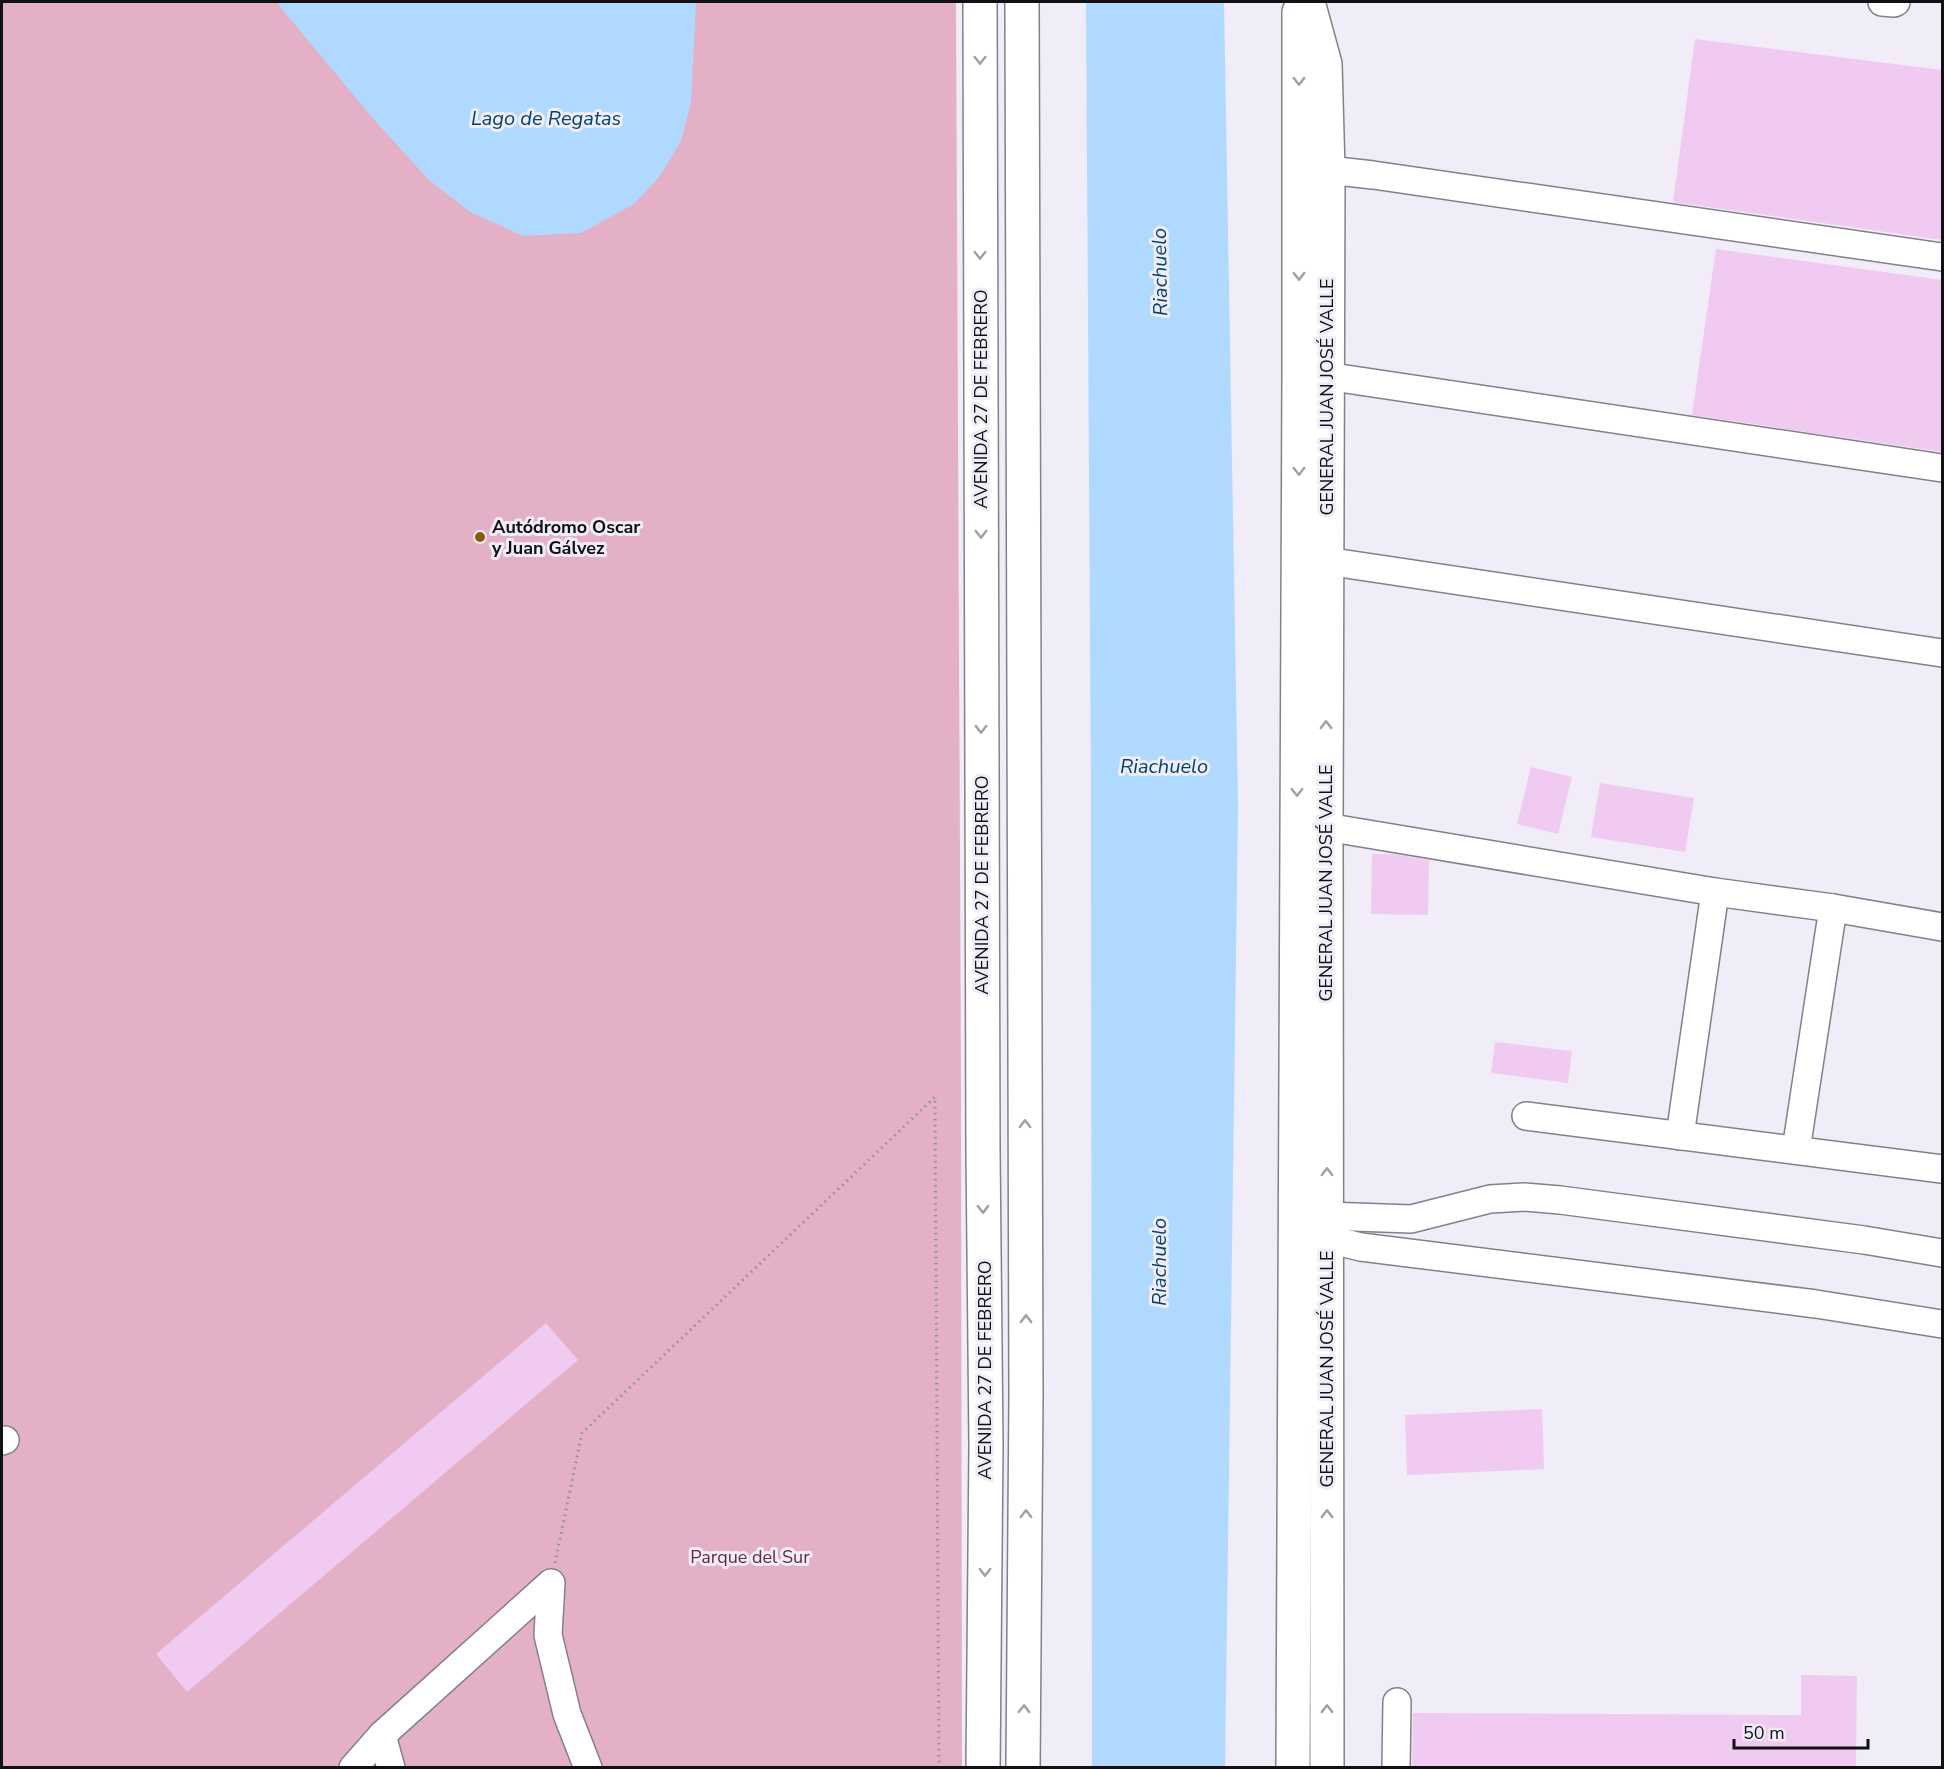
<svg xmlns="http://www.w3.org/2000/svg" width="1944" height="1769" font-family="'Nunito Sans',sans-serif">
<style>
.green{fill:#e3b0c5}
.water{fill:#b0d9ff}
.building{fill:#f1caf2}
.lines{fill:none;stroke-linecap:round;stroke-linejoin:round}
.minor-casing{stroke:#83808a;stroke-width:30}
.major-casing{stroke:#83808a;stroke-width:36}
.path{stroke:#928f98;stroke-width:3;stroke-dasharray:1.5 4.5;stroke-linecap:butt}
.minor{stroke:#fff;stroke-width:27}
.major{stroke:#fff;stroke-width:33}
.oneway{stroke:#a09fa1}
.poi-dot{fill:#8d5a07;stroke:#f0ecf8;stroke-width:2}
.labels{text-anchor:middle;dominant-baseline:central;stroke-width:6;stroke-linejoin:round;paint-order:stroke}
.street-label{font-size:18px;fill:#111014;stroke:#f0ecf8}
.poi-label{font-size:18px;font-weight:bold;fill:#111014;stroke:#f0ecf8;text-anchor:start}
.park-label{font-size:18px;fill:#672848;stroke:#f0ecf8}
.water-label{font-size:20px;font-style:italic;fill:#004270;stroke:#f0ecf8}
</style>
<rect width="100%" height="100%" fill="#f0ecf8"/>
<path class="green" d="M 2,2 L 956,2 L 961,1072 L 962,1767 L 2,1768 Z"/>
<g class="water">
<path d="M 276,2 L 696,2 L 691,102 L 681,141 L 660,176 L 634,204 L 581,233 L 523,236 L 470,212 L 429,180 L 376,122 Z"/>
<path d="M 1086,2 L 1224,2 L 1238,806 L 1225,1767 L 1092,1767 L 1091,789 Z"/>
</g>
<g class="building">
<path d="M 1695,39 L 1942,70 L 1942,240 L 1673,202 Z"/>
<path d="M 1716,249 L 1942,280 L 1942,452 L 1692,415 Z"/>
<path d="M 1531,767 L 1572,777 L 1558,834 L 1517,824 Z"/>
<path d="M 1600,783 L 1694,798 L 1685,852 L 1591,837 Z"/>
<path d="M 1372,854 L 1391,854 L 1429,860 L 1428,915 L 1371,914 Z"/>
<path d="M 1495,1042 L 1572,1051 L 1568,1083 L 1491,1073 Z"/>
<path d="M 546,1323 L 578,1360 L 187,1692 L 156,1654 Z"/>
<path d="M 1542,1409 L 1544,1469 L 1407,1475 L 1405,1415 Z"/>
<path d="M 1801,1675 L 1857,1676 L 1856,1767 L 1412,1767 L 1413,1713 L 1801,1715 Z"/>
</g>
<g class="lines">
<g class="minor-casing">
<g id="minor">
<path d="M 1882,2 L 1894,3 L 1896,2"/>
<path d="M 1308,171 L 1328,170 L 1373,175 L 1942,257"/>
<path d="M 1307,376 L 1326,376 L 1942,468"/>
<path d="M 1326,561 L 1942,653"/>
<path d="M 1326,827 L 1715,892 L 1833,908 L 1942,927"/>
<path d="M 1526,1116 L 1942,1169"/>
<path d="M 1680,1136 L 1715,892"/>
<path d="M 1796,1150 L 1833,908"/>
<path d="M 1327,1216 L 1411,1219 L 1490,1199 L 1524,1197 L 1560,1200 L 1864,1240 L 1942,1253"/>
<path d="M 1327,1239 L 1361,1247 L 1816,1304 L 1942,1324"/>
<path d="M 2,1441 L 5,1440"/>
<path d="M 382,1735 L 391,1768"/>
<path d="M 353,1768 L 382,1735 L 551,1583 L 548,1635 L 567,1714 L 588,1768"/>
<path d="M 1396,1768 L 1397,1702"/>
</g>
</g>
<g class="major-casing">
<g id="major">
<path d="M 980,2 L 983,1151 L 986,1445 L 983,1768"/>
<path d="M 1022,2 L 1026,1396 L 1023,1768"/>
<path d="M 1308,2 L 1325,64 L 1328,170 L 1326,827 L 1327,1768"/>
<path d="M 1293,1768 L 1299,376 L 1299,12"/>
</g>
</g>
<path class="path" d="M 555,1563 L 582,1433 L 935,1097 L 939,1768"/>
<use href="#minor" class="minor"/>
<use href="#major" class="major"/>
</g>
<defs><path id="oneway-chevron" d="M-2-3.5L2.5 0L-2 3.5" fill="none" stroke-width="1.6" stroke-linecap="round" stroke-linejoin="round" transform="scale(1.5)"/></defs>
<g class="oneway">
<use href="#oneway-chevron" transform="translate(980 60) rotate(90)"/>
<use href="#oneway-chevron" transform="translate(1299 81) rotate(90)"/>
<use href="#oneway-chevron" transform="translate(980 255) rotate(90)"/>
<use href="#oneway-chevron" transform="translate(1299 276) rotate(90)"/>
<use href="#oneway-chevron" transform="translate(1299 471) rotate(90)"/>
<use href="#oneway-chevron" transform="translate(981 534) rotate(90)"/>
<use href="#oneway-chevron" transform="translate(1326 725) rotate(-90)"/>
<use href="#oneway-chevron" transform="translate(981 729) rotate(90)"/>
<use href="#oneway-chevron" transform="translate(1297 792) rotate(90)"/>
<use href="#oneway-chevron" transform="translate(1025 1124) rotate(-90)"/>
<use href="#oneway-chevron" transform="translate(1327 1172) rotate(-90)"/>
<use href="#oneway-chevron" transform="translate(983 1209) rotate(89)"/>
<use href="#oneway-chevron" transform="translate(1026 1319) rotate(-90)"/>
<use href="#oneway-chevron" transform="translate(1026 1514) rotate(-90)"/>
<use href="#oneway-chevron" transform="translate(1327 1514) rotate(-90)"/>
<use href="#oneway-chevron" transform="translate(985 1572) rotate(90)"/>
<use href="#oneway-chevron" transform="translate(1024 1709) rotate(-89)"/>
<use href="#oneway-chevron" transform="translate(1327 1709) rotate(-90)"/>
</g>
<circle class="poi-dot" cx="480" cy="537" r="6"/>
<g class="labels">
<g class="street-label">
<text transform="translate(1327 397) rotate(-90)">GENERAL JUAN JOSÉ VALLE</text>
<text transform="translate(981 399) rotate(-90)">AVENIDA 27 DE FEBRERO</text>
<text transform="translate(1326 883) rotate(-90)">GENERAL JUAN JOSÉ VALLE</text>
<text transform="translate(982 885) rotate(-90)">AVENIDA 27 DE FEBRERO</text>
<text transform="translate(1327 1369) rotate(-90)">GENERAL JUAN JOSÉ VALLE</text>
<text transform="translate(985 1370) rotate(-90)">AVENIDA 27 DE FEBRERO</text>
</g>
<g class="poi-label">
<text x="492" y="527">Autódromo Oscar<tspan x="492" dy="21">y Juan Gálvez</tspan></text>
</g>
<g class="park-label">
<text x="750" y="1557">Parque del Sur</text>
</g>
<g class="water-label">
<text x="546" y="118">Lago de Regatas</text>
<text transform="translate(1160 272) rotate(-91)">Riachuelo</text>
<text x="1164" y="766">Riachuelo</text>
<text transform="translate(1159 1262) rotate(-90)">Riachuelo</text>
</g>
</g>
<rect width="1944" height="1769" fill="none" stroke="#111014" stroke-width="6"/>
<path d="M1734 1739v9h134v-9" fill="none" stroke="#111014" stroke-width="3"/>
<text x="1743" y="1739" font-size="18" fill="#111014" stroke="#f0ecf8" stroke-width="4.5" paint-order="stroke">50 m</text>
</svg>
